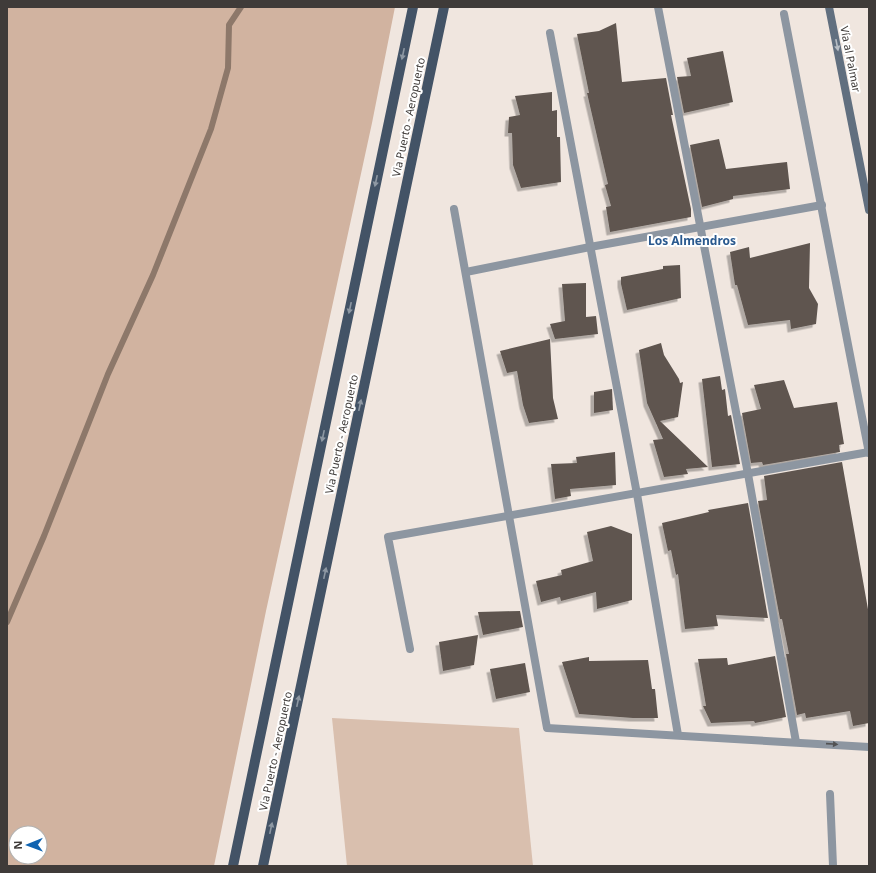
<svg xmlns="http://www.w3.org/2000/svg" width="876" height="873" font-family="'Noto Sans',sans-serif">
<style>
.green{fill:#d9bfae}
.forest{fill:#d1b3a0;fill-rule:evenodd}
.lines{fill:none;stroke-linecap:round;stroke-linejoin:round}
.stream{stroke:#8d786a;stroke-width:6}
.building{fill:#5e554f;filter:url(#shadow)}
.service{stroke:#8d96a1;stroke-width:8}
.minor{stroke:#8d96a1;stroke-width:8}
.secondary{stroke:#616f7f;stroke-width:8}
.primary{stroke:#435366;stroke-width:10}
.oneway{fill:#b8bec5}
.oneway2{fill:#8e98a3}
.oneway3{fill:#525253}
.labels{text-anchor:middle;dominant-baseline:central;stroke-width:4;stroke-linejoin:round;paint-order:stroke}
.street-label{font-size:11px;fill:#3f3b39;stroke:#fff}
.neighbourhood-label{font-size:12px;font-weight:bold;fill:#2a598e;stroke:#fff}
</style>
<defs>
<filter id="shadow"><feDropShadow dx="-3.5" dy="3.5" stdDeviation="0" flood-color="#0004"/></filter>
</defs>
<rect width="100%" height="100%" fill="#f0e6df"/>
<path class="green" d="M 332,718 L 519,728 L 533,866 L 347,866 Z"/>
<path class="forest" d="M 7,7 L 395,7 L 372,123 L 266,611 L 214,866 L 7,866 ZM 16,833 L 40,833 L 40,857 L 16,857 Z"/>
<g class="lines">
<path class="stream" d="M 7,622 L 44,536 L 108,374 L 153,275 L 211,129 L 228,68 L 229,25 L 241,7"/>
</g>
<g class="building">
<path d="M 616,23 L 622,82 L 666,78 L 673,115 L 671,115 L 691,209 L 691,217 L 610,232 L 606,207 L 611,206 L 605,185 L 608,184 L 587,93 L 589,93 L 577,34 L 599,31 Z"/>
<path d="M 723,51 L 733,102 L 684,113 L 677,77 L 691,76 L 687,58 Z"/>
<path d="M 552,92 L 552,111 L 557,110 L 557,137 L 560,137 L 561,182 L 521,188 L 513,165 L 512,133 L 508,133 L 509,117 L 520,115 L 515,96 Z"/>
<path d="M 719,139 L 726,169 L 787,162 L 790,189 L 733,196 L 733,199 L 702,207 L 690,145 Z"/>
<path d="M 810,243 L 809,288 L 818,304 L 816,324 L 791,329 L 790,320 L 748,325 L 737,285 L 735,285 L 730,252 L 749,247 L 750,258 Z"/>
<path d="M 680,265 L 681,298 L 627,310 L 621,284 L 621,277 L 663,269 L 663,266 Z"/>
<path d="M 586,283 L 586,317 L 596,316 L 598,334 L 555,339 L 550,324 L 565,321 L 562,284 Z"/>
<path d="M 550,339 L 553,398 L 558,419 L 529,423 L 523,405 L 517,371 L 507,373 L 500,351 Z"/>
<path d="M 661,343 L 664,355 L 679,379 L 680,383 L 683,382 L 678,417 L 660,421 L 708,467 L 686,469 L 688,474 L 664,477 L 653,440 L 663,439 L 647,403 L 639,350 Z"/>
<path d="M 720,376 L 722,390 L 725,389 L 728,416 L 731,415 L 740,464 L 712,467 L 702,379 Z"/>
<path d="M 784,380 L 794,408 L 837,402 L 844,444 L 839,445 L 840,452 L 763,465 L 762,462 L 751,463 L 742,413 L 761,409 L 754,385 Z"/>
<path d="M 612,389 L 613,410 L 594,413 L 594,392 Z"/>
<path d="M 615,452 L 616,485 L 570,489 L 571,496 L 555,499 L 551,464 L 577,463 L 576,457 Z"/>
<path d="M 842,462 L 869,615 L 869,723 L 853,726 L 850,711 L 806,718 L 805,713 L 797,715 L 786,654 L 789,654 L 782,619 L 780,619 L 758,501 L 767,500 L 764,476 Z"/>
<path d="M 748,503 L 768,618 L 716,615 L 718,626 L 685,629 L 678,574 L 676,575 L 671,550 L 668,551 L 662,523 L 709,512 L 708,510 Z"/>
<path d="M 611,526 L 632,534 L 632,600 L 597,609 L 596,592 L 561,601 L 560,597 L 541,602 L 536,581 L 562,575 L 561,570 L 593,561 L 587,532 Z"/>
<path d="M 520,611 L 523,627 L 483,635 L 478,612 Z"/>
<path d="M 478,635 L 474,665 L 443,671 L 439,642 Z"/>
<path d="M 775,656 L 786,717 L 755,723 L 754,721 L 711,723 L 703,706 L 706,706 L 698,659 L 727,658 L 728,665 Z"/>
<path d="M 589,657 L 589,661 L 648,660 L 652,689 L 655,689 L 658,718 L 633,718 L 579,714 L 562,662 Z"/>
<path d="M 525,663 L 530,692 L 496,699 L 490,669 Z"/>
</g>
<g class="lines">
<path class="service" d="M 830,794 L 833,866"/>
<g class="minor">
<path d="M 658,7 L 748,474 L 796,742"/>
<path d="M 784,14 L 869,453"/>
<path d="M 550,33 L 637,494 L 678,735"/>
<path d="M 454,209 L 547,728 L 869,747"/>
<path d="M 466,272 L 590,247 L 822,205"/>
<path d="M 410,649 L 388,537 L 869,452"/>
</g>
<path class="secondary" d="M 829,7 L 869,210"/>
<g class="primary">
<path d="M 233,866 L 413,7"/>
<path d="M 263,866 L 444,7"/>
</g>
</g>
<defs><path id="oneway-solid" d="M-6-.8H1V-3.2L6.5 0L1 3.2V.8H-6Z"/></defs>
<use class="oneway" href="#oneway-solid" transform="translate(837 45) rotate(79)"/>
<g class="oneway2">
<use href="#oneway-solid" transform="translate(403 54) rotate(102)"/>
<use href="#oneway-solid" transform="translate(376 181) rotate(102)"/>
<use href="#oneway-solid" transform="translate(350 308) rotate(102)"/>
<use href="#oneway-solid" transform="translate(360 405) rotate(-78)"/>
<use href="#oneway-solid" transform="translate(323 436) rotate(102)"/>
<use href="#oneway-solid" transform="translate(325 573) rotate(-78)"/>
<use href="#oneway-solid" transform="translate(298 701) rotate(-78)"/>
<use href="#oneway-solid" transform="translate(271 828) rotate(-78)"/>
</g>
<use class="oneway3" href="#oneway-solid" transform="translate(832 744) rotate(4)"/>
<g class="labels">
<g class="street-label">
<text transform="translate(851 59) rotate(79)">Vía al Palmar</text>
<text transform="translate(408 117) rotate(-78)">Via Puerto - Aeropuerto</text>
<text transform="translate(341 434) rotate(-78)">Via Puerto - Aeropuerto</text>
<text transform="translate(275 751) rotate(-78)">Via Puerto - Aeropuerto</text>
</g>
<g class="neighbourhood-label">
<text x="692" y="240">Los Almendros</text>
</g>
</g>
<rect width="876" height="873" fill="none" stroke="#3f3b39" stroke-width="16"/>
<g transform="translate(28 845) rotate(269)"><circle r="19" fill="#ffffff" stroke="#b2b1b0"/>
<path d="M0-3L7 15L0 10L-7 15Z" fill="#0f63b1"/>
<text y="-6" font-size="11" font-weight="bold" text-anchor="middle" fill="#3f3b39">N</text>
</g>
</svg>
